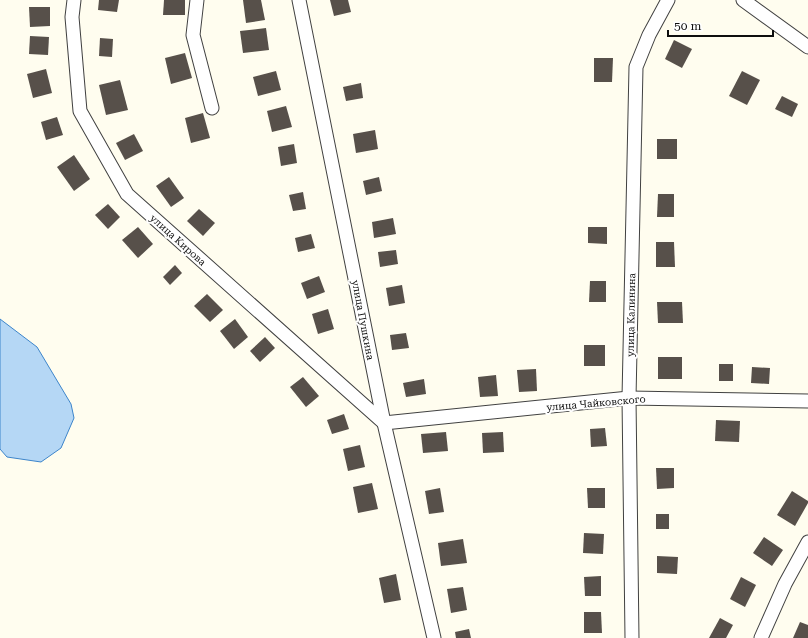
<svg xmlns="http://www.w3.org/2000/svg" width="808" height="638" font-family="'Roboto Serif',serif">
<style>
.water{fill:#b5d7f5;stroke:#3d85cb}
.building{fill:#57504a}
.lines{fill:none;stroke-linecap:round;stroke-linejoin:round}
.minor-casing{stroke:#414141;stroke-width:15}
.minor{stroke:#fff;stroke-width:13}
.labels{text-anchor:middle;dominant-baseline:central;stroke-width:4;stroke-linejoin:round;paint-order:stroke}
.street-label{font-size:10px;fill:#0e0e0e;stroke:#fff}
</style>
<rect width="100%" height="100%" fill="#fffdef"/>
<path class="water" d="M 0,319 L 37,347 L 71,404 L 74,418 L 61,448 L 41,462 L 7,457 L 0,449 Z"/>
<g class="building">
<path d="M 99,0 L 119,0 L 117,12 L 98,10 Z"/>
<path d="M 164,0 L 185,0 L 185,15 L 163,15 Z"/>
<path d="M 243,0 L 261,0 L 265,20 L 246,23 Z"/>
<path d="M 330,0 L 348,0 L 351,12 L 334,16 Z"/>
<path d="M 29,7 L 50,7 L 50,26 L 30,27 Z"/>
<path d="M 266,28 L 269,50 L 243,53 L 240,31 Z"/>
<path d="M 30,36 L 49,37 L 48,55 L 29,54 Z"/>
<path d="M 100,38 L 113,39 L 112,57 L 99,56 Z"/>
<path d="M 674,40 L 692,49 L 682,68 L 665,59 Z"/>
<path d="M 185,53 L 192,78 L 171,84 L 165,58 Z"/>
<path d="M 594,58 L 613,58 L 612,82 L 594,82 Z"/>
<path d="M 46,69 L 52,93 L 33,98 L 27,74 Z"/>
<path d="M 276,71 L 281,90 L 258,96 L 253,77 Z"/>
<path d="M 742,71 L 760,80 L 747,105 L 729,96 Z"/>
<path d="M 120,80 L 128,110 L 106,115 L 99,85 Z"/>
<path d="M 361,83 L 363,98 L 346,101 L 343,87 Z"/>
<path d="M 782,96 L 798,104 L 792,117 L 775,109 Z"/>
<path d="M 286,106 L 292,127 L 272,132 L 267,111 Z"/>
<path d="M 203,113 L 210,138 L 191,143 L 185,118 Z"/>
<path d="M 57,117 L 63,135 L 46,140 L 41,122 Z"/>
<path d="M 375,130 L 378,149 L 356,153 L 353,134 Z"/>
<path d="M 134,134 L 143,151 L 125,160 L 116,143 Z"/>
<rect x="657" y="139" width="20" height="20"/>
<path d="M 294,144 L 297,163 L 281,166 L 278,147 Z"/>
<path d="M 74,155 L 90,179 L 74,191 L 57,167 Z"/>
<path d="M 169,177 L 184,198 L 171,207 L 156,186 Z"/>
<path d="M 379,177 L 382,191 L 366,195 L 363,181 Z"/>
<path d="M 303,192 L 306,209 L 293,211 L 289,195 Z"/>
<path d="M 658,194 L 674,194 L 674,217 L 657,217 Z"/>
<path d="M 108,204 L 120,217 L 108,229 L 95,215 Z"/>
<path d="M 199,209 L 215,223 L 203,236 L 187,221 Z"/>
<path d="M 393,218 L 396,234 L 374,238 L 372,222 Z"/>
<path d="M 138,227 L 153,244 L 138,258 L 122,240 Z"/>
<path d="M 588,227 L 607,227 L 607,244 L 588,243 Z"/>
<path d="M 311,234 L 315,248 L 298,252 L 295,238 Z"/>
<path d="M 656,242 L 674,242 L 675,267 L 656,267 Z"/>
<path d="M 396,250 L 398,264 L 380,267 L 378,252 Z"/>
<path d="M 175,265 L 182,273 L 170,285 L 163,277 Z"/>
<path d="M 319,276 L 325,292 L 307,299 L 301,283 Z"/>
<path d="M 590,281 L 606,281 L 606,302 L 589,302 Z"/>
<path d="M 402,285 L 405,303 L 389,306 L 386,288 Z"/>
<path d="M 207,294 L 223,310 L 210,322 L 194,306 Z"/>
<path d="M 657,302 L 682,302 L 683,323 L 658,323 Z"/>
<path d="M 328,309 L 334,329 L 318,334 L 312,314 Z"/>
<path d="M 235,319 L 248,337 L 234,349 L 220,331 Z"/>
<path d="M 406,333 L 409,348 L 392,350 L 390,335 Z"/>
<path d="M 265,337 L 275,348 L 260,362 L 250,351 Z"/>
<rect x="584" y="345" width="21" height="21"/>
<rect x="658" y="357" width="24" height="22"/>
<rect x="719" y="364" width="14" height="17"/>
<path d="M 752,367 L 770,368 L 769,384 L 751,383 Z"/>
<path d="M 536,369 L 537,391 L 519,392 L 517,370 Z"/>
<path d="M 496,375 L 498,396 L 480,397 L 478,377 Z"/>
<path d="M 303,377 L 319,396 L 306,407 L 290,387 Z"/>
<path d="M 424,379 L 426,394 L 406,397 L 403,383 Z"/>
<path d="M 344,414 L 349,429 L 332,434 L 327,420 Z"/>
<path d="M 716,420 L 740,421 L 739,442 L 715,441 Z"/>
<path d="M 605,428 L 607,446 L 591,447 L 590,429 Z"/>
<path d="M 446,432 L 448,451 L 423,453 L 421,434 Z"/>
<path d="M 503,432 L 504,452 L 483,453 L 482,433 Z"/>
<path d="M 360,445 L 365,467 L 348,471 L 343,449 Z"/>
<path d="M 656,468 L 674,468 L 674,488 L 657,489 Z"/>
<path d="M 372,483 L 378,509 L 358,513 L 353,487 Z"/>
<path d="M 440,488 L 444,512 L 429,514 L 425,491 Z"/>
<path d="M 587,488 L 605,488 L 605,508 L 588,508 Z"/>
<path d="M 792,491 L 808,501 L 808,503 L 795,526 L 777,515 Z"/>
<rect x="656" y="514" width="13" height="15"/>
<path d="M 584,533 L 604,534 L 603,554 L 583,553 Z"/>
<path d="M 764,537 L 783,550 L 772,566 L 753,553 Z"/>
<path d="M 463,539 L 467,563 L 441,566 L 438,543 Z"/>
<path d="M 657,556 L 678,557 L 677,574 L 657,573 Z"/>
<path d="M 396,574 L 401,600 L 384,603 L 379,578 Z"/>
<path d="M 601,576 L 601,596 L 585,596 L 584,577 Z"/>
<path d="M 741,577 L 756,585 L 745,607 L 730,599 Z"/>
<path d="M 463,587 L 467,610 L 451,613 L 447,589 Z"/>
<path d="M 584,612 L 601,612 L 602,633 L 584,633 Z"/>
<path d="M 720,618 L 733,625 L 726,638 L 709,638 Z"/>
<path d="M 800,622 L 808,625 L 808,638 L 793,638 Z"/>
<path d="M 469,629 L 471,638 L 456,638 L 455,632 Z"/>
</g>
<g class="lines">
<g class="minor-casing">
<g id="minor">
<path d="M 74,0 L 72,17 L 80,111 L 127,194 L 384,423 L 629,398 L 808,401"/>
<path d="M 197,0 L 193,35 L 212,108"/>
<path d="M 299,0 L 384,423 L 434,638"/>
<path d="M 743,0 L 808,47"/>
<path d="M 632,638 L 629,398 L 636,67 L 649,35 L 668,0"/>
<path d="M 761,638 L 785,584 L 808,542"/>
</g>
</g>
<use href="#minor" class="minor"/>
</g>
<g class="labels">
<g class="street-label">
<text transform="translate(178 240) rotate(42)">улица Кирова</text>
<text transform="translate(631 315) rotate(-89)">улица Калинина</text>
<text transform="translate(363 320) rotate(79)">улица Пушкина</text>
<text transform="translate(596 403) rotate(-5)">улица Чайковского</text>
</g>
</g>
<path d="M668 30v6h105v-6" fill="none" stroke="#0e0e0e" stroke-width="2"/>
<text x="674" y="30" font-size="12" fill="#0e0e0e" stroke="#ffffff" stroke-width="3" paint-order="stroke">50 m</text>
</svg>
